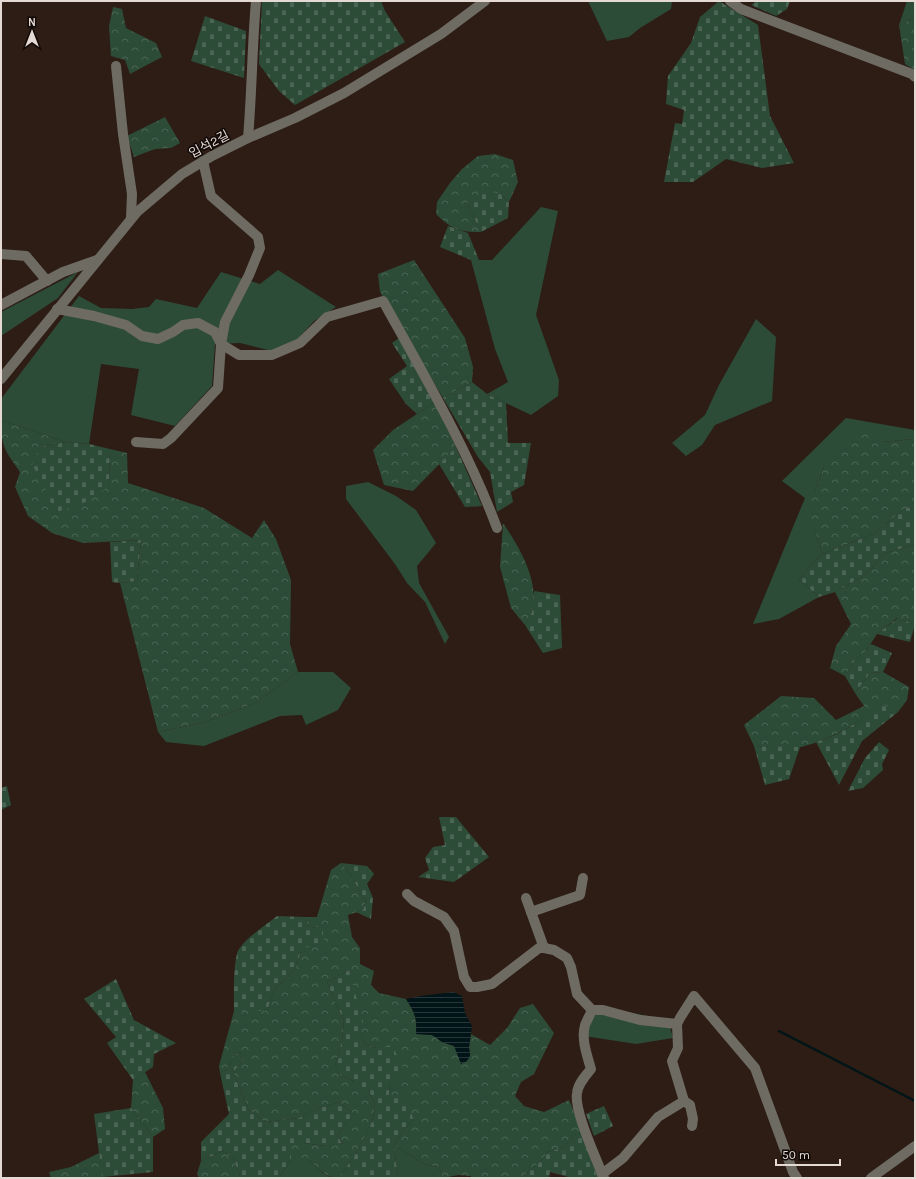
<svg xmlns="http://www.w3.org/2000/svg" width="916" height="1179" font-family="Karla,'Noto Sans KR',sans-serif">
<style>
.grass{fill:#2d4c38}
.forest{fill:url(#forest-crowns)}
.cemetery{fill:url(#cemetery-stones)}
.water{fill:url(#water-rules)}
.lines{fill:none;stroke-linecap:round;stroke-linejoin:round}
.stream{stroke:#011418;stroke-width:2.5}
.minor{stroke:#6e6b62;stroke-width:10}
.labels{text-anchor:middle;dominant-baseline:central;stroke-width:3;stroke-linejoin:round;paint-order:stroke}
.street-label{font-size:13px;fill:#e5d9d4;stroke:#100906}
</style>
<defs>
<pattern id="forest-crowns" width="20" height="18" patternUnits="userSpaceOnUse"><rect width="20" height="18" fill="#2d4c38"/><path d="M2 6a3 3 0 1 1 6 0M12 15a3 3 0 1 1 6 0" fill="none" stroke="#4b6554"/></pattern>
<pattern id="cemetery-stones" width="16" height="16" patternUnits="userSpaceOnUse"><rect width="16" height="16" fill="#2d4c38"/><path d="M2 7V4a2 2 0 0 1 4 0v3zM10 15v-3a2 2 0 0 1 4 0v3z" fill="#4b6554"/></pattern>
<pattern id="water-rules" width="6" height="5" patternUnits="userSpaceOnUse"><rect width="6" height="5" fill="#011418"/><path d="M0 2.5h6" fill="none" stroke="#263639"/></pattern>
</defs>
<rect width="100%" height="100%" fill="#2d1d15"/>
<g class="grass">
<path d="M 588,1 L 672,1 L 671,9 L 640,28 L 629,37 L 607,41 Z"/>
<path d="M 907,1 L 915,1 L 915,17 L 899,25 Z"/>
<path d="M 541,207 L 558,211 L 536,315 L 559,380 L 558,396 L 531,415 L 487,394 L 508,382 L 495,349 L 471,260 L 492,260 Z"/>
<path d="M 278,270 L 336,307 L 314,321 L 295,342 L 272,351 L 240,343 L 215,344 L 212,386 L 175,426 L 131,415 L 139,369 L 101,364 L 89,444 L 66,442 L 1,420 L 1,399 L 79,296 L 101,308 L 132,309 L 149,307 L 156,299 L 197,308 L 221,272 L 260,284 Z"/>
<path d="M 78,272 L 58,298 L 1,336 L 1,312 Z"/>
<path d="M 756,319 L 776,337 L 772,401 L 715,425 L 702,445 L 686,456 L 672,443 L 705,415 L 719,385 Z"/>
<path d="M 846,418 L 915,430 L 915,440 L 914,439 L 882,442 L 824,467 L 815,490 L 813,524 L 822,554 L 799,579 L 819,597 L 779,619 L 753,624 L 805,498 L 782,481 Z"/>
<path d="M 368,482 L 396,496 L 416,510 L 436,543 L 417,566 L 419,583 L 449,637 L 445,644 L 425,602 L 407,583 L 395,564 L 346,499 L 346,486 Z"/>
<path d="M 298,672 L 333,672 L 351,688 L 338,710 L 306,725 L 302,715 L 280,716 L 204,746 L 166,742 L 158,732 L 202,723 L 257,702 Z"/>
<path d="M 593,1005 L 668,1020 L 673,1038 L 636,1044 L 578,1035 Z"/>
<path d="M 394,1145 L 424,1164 L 439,1167 L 443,1178 L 398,1178 Z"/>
<path d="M 291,1160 L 309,1160 L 323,1173 L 332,1178 L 279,1178 Z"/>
</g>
<g class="forest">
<path d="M 113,7 L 122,9 L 126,28 L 156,43 L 162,57 L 130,74 L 125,60 L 111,56 L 109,26 Z"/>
<path d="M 915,17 L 915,70 L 905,64 L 899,25 Z"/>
<path d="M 165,117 L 180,143 L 171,148 L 155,149 L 134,157 L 127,136 Z"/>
<path d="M 495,154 L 513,160 L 518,182 L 509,202 L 501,194 L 467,203 L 481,232 C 460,233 450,228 436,214 L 437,202 L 450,183 L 462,169 L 478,156 Z"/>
<path d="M 414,260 L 465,338 L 473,367 L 472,382 L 443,398 L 380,292 L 378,274 Z"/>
<path d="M 435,402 L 456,447 L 413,491 L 384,485 L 373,450 L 393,430 Z"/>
<path d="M 1,420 L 66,442 L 41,447 L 109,486 L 110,449 L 127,453 L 128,483 L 204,508 L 252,538 L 264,520 L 276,539 L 291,580 L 290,644 L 298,672 L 257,702 L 202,723 L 158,732 L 120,583 L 137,581 L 141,540 L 83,543 L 52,533 L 28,516 L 15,487 L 20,472 C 5,450 1,447 1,420 Z"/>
<path d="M 860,428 L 882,442 L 914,439 L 915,440 L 915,510 L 907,507 L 873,534 L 822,554 L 805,498 L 815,490 L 824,467 Z"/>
<path d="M 503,523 C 519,547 540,581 532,611 C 531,616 527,621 525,625 L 511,608 L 500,567 Z"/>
<path d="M 915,544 L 915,625 L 897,618 L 877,634 L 866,651 L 854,661 L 845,676 L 830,668 L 836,646 L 851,624 L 835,592 L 868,573 L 883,554 Z"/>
<path d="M 883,672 L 909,687 L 907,700 L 898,712 L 883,705 C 857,723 833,739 801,747 C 791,749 766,746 754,746 L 744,725 L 781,696 L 814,698 L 836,720 L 864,706 L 855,693 L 870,673 Z"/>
<path d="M 341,863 C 352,874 357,888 366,901 L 363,910 L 348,915 L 352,937 L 360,948 L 360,964 L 374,971 L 371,985 L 379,993 L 406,999 C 415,1013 417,1018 416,1034 L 432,1035 L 442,1042 L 454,1046 L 470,1056 L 469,1047 L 471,1034 L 490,1045 L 507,1028 L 520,1008 L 533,1004 L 554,1033 L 534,1074 L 521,1082 L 515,1096 L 524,1106 L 544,1112 L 569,1100 L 583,1133 L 573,1135 L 565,1147 L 548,1152 L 542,1160 L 521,1178 L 471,1178 L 471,1176 L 458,1175 L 443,1178 L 439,1167 L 424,1164 L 394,1145 L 402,1132 L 413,1119 L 389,1096 L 390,1082 L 377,1048 L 366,1045 L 359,1033 L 353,990 L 349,970 L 327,982 L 336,1004 L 344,1020 L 342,1041 L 335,1065 L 340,1075 L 367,1087 C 370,1093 375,1101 375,1107 C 374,1127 351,1163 338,1178 C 326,1178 317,1167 309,1160 L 291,1160 L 291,1143 L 303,1143 L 326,1146 L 343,1144 L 337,1135 L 354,1114 L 339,1102 L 311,1111 L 299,1118 L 265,1122 L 249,1110 L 233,1072 L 243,1061 L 240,1052 L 233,1057 L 227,1069 L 220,1073 L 219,1066 L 234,1011 L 267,1011 L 275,989 L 294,971 L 302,949 L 321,925 L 314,928 L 307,925 L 306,917 L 317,917 L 331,870 Z"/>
<path d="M 145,1072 L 163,1108 L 165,1129 L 153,1137 L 131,1108 L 133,1080 Z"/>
<path d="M 223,1151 L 233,1158 L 241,1178 L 199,1178 L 197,1174 L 201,1161 Z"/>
<path d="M 99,1153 L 104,1178 L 51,1178 L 49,1172 L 71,1167 Z"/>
</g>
<g class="cemetery">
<path d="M 262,1 L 381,1 L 385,11 L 405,42 L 295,105 L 279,91 L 259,64 Z"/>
<path d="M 719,1 L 758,25 L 770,116 L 794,163 L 762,168 L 726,159 L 693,182 L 664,182 L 675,123 L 682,124 L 684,110 L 666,104 L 668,76 L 691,43 L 700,17 Z"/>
<path d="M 757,1 L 790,1 L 787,9 L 776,16 L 751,5 Z"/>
<path d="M 205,16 L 246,31 L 244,78 L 191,61 Z"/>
<path d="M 487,191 L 501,194 L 509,202 L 508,218 L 481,232 L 467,203 Z"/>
<path d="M 448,226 L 468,233 L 479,260 L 471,260 L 440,247 Z"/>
<path d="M 399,338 L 435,402 L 417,414 L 406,404 L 389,379 L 407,366 L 392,343 Z"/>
<path d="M 472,382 L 487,394 L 506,403 L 508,443 L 531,443 L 524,485 L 511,492 L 513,502 L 497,512 L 490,472 L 478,457 L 443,398 Z"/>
<path d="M 66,442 L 89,444 L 110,449 L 109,486 L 88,501 L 57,512 L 53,508 L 46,490 L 32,464 L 41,447 Z"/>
<path d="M 456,447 L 482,506 L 465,507 L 439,464 Z"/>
<path d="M 907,507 L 915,510 L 915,544 L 883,554 L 868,573 L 835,592 L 819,597 L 799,579 L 822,554 L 873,534 Z"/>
<path d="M 141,540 L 137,581 L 120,583 L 112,582 L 110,542 Z"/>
<path d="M 534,591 L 560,595 L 562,648 L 543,653 L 525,625 L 532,612 Z"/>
<path d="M 898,618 L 915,625 L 910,642 L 877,634 Z"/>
<path d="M 871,644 L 892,653 L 883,672 L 870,673 L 855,693 L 845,676 L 854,661 L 866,651 Z"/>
<path d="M 883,704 L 898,712 L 862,741 L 839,785 L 816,742 C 841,735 862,719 883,704 Z"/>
<path d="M 879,742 L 889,750 L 882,764 L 883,770 L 863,788 L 848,791 L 865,758 Z"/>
<path d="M 754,746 L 800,747 L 789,779 L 765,785 Z"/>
<path d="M 7,786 L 11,805 L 1,810 L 1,788 Z"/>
<path d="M 439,817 L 456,817 L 489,857 L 454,882 L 418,877 L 429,870 L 425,858 L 433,847 L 445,845 Z"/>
<path d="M 341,863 L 367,866 L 374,874 L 367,884 L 373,898 L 371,919 L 356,912 L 363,910 L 366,901 C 357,888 352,874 341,863 Z"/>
<path d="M 277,916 L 306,917 L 307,925 L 314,928 L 322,924 L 324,942 L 302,949 L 294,971 L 275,989 L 267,1011 L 234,1011 C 234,999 233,958 239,949 C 248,936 265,926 277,916 Z"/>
<path d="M 349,970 L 363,1022 L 359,1033 L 366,1045 L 377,1048 L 392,1045 L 405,1072 L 390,1082 L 389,1096 L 408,1101 L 413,1119 L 402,1132 L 394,1145 L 398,1178 L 338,1178 C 351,1163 374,1127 375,1107 C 375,1101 370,1093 367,1087 L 354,1088 L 354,1081 L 340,1075 L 335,1065 L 342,1041 L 344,1020 L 336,1004 L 327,982 Z"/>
<path d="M 116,979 L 134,1020 L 176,1043 L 154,1054 L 153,1067 L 133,1080 L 107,1043 L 116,1037 L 84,999 Z"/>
<path d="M 240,1052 L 243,1061 L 233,1072 L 249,1110 L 265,1122 L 299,1118 L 311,1111 L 339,1102 L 354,1114 L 337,1135 L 343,1145 L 326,1146 L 303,1143 L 291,1143 L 291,1160 L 279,1178 L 241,1178 L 233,1158 L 223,1151 L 201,1161 L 201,1142 L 229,1114 L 220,1073 L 227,1069 L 233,1057 Z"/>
<path d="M 604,1106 L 613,1126 L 594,1136 L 586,1114 Z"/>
<path d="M 131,1108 L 153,1137 L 153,1172 L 103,1177 L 99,1153 L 94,1114 Z"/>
<path d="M 583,1133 L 598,1178 L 572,1178 L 550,1172 L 549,1178 L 521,1178 L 542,1160 L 548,1152 L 565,1147 L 573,1135 Z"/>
</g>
<path class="water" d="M 453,992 L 462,996 L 465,1013 L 472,1026 L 469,1047 L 470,1056 L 467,1061 L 461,1064 L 454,1046 L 442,1042 L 432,1035 L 416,1034 C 417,1018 415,1013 406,999 L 421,996 Z"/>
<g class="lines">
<path class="stream" d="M 779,1031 L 915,1101"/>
<g class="minor">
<path d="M 730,1 L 741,9 L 912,74 L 915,77"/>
<path d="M 116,66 L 123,134 L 132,194 L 131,218"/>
<path d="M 248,138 C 252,92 252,47 256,1"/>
<path d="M 1,254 L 26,256 L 47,281"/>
<path d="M 1,305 L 63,272 L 97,260"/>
<path d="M 57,309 L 94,316 L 126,325 L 142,336 L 158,339 L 173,332 L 183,325 L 198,323 L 215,332 L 221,344 L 239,355 L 272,355 L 300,343 L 327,317 L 383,301 C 424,375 467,448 497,528"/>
<path d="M 1,379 L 137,212 L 182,174 L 212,156 L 248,138 L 295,118 L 344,93 L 441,34 L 485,1"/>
<path d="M 136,442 L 163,444 L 171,438 L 218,388 L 221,344 L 225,322 L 249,275 L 260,248 L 258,237 L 211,196 L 203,161"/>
<path d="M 407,894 L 414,901 L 444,917 L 454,931 L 464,977 L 470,987 L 477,987 L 492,984 L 539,948 L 544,948 L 554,950 L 567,958 L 571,967 L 577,994 L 592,1010 L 603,1010 L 640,1020 L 677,1024"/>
<path d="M 526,898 L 544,948"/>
<path d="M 531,912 L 580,895 L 583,878"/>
<path d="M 592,1010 C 590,1015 587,1020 585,1025 C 581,1039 587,1055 591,1069 C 585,1076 578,1084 577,1093 C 574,1111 595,1155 602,1174"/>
<path d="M 692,1126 L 693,1119 L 690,1105 L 684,1101 L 672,1061 L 678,1048 L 677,1024 L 680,1018 L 694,996 L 755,1068 L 793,1172 L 797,1178"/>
<path d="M 604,1178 L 602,1174 L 623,1158 L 658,1117 L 684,1101"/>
<path d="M 871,1178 L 915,1146"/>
</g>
</g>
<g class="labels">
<g class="street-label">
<text transform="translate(209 144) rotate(-28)">입석2길</text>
</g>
</g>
<rect width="916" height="1179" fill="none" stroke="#e5d9d4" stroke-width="4"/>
<g transform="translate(32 32)" stroke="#100906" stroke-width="3" paint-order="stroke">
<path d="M0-3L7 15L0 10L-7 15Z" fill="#e5d9d4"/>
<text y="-6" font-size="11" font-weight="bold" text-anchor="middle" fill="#e5d9d4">N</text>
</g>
<path d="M776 1159v6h64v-6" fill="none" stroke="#e5d9d4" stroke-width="2"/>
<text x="782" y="1159" font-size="12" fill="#e5d9d4" stroke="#100906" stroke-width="3" paint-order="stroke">50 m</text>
</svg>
